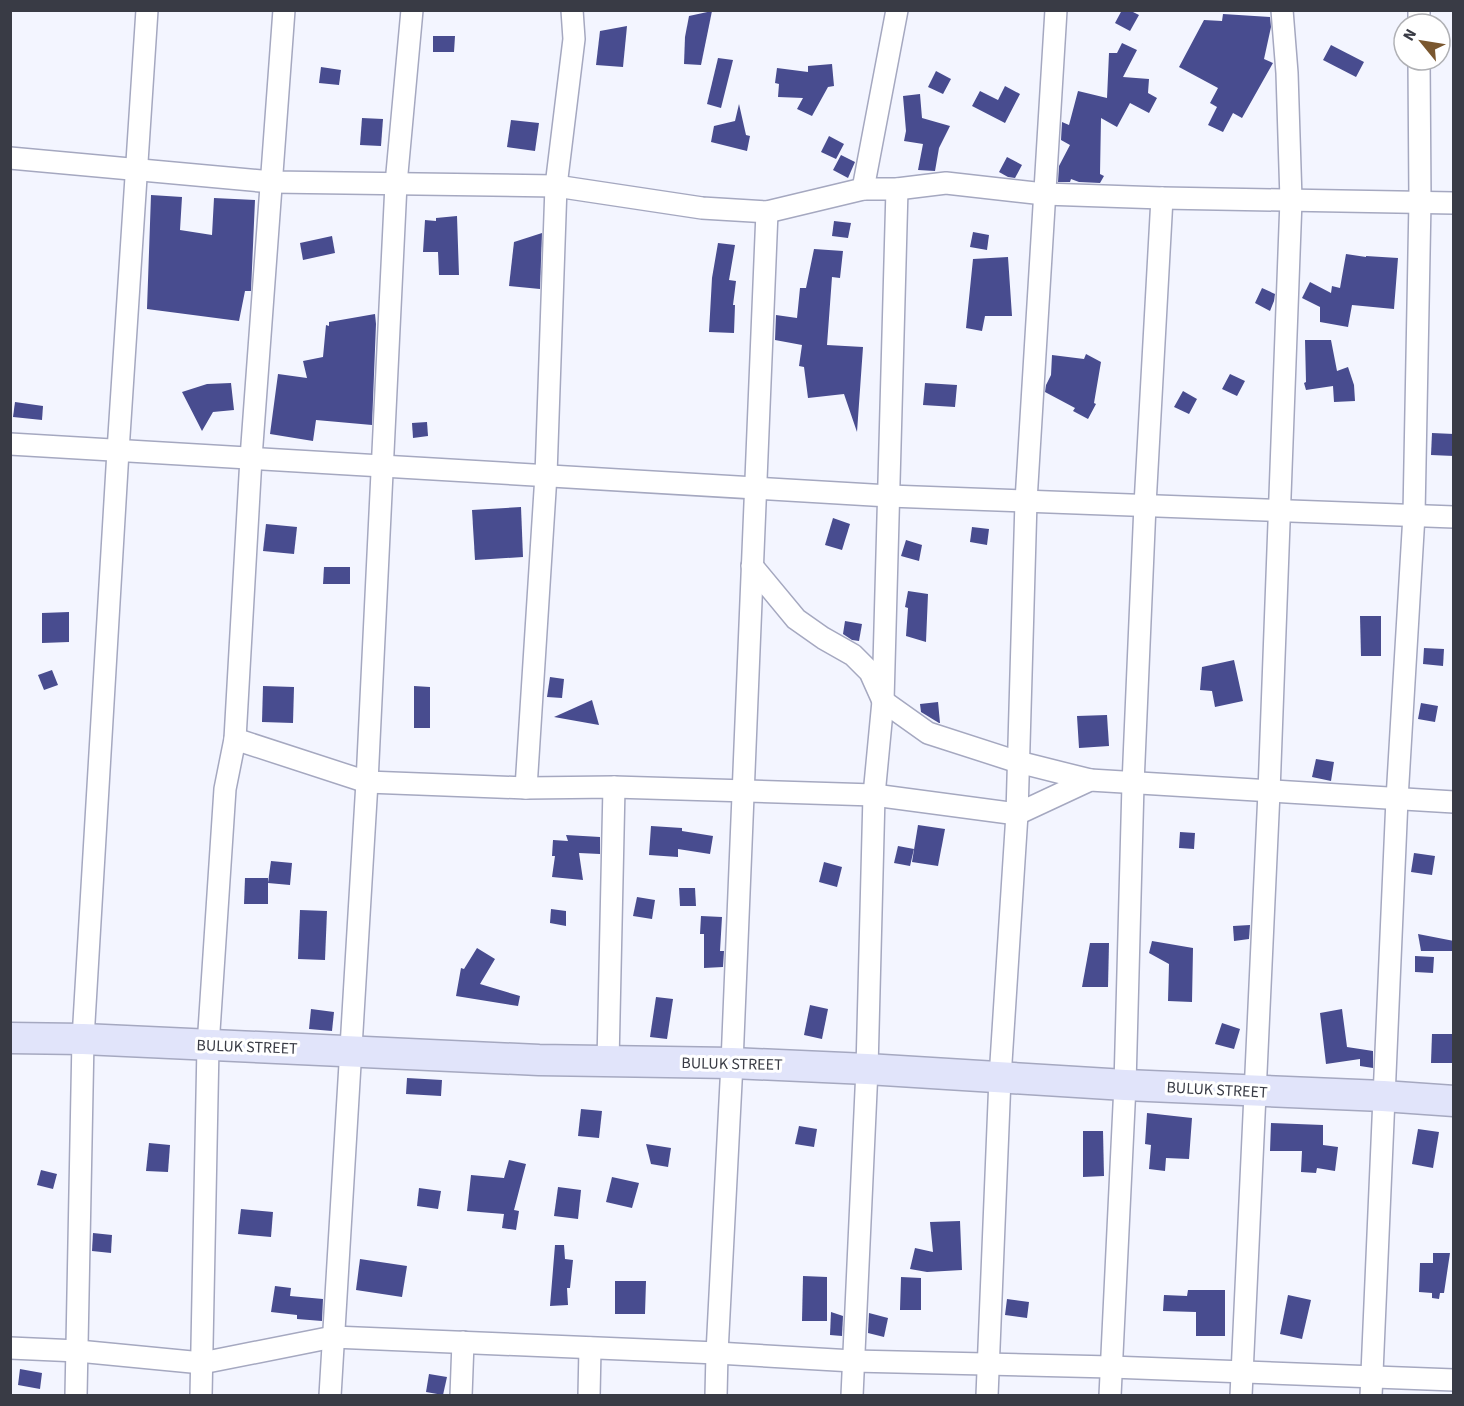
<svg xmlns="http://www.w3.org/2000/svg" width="1464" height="1406" font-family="'Source Sans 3',sans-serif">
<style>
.building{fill:#484c8f}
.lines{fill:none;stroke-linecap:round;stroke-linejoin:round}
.street-casing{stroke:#a5a8c0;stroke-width:24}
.secondary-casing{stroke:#a5a8c0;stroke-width:33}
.street{stroke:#fff;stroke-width:21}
.secondary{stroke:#e1e4fa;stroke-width:30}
.labels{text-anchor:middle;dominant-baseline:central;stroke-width:6;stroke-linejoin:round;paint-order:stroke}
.street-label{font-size:16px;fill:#393b45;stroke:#fff}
</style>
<rect width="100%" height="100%" fill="#f3f5ff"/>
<g class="building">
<path d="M 1122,10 L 1129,10 L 1139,15 L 1130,31 L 1115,23 Z"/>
<path d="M 712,11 L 701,65 L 684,64 L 685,37 L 689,16 Z"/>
<path d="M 1223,14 L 1270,17 L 1271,27 L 1264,59 L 1273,63 L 1242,118 L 1233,113 L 1223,132 L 1208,125 L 1217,107 L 1210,103 L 1218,88 L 1179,67 L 1204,20 L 1222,21 Z"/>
<path d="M 627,26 L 623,67 L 596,65 L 600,31 Z"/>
<path d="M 433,36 L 455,36 L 454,52 L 433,52 Z"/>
<path d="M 1122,43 L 1137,50 L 1123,77 L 1149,79 L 1148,93 L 1157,98 L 1149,113 L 1130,103 L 1117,127 L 1101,118 L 1100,174 L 1104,176 L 1100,183 L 1079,182 L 1071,179 L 1070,182 L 1058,182 L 1059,166 L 1070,145 L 1061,140 L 1062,122 L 1069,125 L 1078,91 L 1107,98 L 1109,53 L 1117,53 Z"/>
<path d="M 1331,45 L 1364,62 L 1356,77 L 1323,60 Z"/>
<path d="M 718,58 L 733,60 L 721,108 L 707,104 Z"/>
<path d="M 832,64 L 834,86 L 828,87 L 812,116 L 797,109 L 803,98 L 778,97 L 779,84 L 775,83 L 777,68 L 808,72 L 808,66 Z"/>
<path d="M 321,67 L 341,70 L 339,85 L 319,83 Z"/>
<path d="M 936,71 L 951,79 L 943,94 L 928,87 Z"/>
<path d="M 1005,86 L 1020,94 L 1005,123 L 972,106 L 980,91 L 998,100 Z"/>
<path d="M 920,94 L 922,118 L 950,126 L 939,148 L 935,171 L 918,170 L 923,144 L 904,141 L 906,131 L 903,96 Z"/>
<path d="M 739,104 L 746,135 L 750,136 L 747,151 L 711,142 L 714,126 L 735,121 Z"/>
<path d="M 362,118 L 383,119 L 381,146 L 360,145 Z"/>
<path d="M 511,120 L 539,123 L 535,151 L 507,147 Z"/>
<path d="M 829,136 L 844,144 L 836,159 L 821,152 Z"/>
<path d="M 841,155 L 855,162 L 848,178 L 833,170 Z"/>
<path d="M 1007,157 L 1022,165 L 1015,178 L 1008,177 L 999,172 Z"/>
<path d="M 151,195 L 182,197 L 180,230 L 212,235 L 214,198 L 255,200 L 251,291 L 245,291 L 239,321 L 147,309 Z"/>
<path d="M 457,216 L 459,275 L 439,275 L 438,252 L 423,252 L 425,220 L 436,221 L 436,218 Z"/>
<path d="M 834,221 L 851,223 L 848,238 L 832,236 Z"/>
<path d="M 973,232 L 989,235 L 987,250 L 970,247 Z"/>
<path d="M 542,233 L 540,289 L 509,286 L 514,242 Z"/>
<path d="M 332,236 L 335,253 L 303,260 L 300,243 Z"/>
<path d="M 718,243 L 735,245 L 729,280 L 736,281 L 733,305 L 735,305 L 734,333 L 709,332 L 712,278 Z"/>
<path d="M 814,249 L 843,251 L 840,278 L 832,277 L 827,345 L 863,347 L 857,432 L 844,394 L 808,398 L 804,367 L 799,366 L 802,345 L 775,340 L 776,315 L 797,318 L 800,288 L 806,288 Z"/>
<path d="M 1346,254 L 1366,257 L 1366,256 L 1398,258 L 1394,309 L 1352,305 L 1348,327 L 1320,322 L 1320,307 L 1302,298 L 1310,282 L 1331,293 L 1332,286 L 1340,288 Z"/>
<path d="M 1008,257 L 1012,316 L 985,316 L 982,331 L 966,328 L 973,259 Z"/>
<path d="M 1262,288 L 1275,294 L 1274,301 L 1270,311 L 1255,303 Z"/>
<path d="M 375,314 L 376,324 L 372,425 L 316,420 L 313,441 L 270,434 L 278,374 L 307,378 L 303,361 L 323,357 L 326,325 L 329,326 L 329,322 Z"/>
<path d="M 1305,340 L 1331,340 L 1337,371 L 1348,367 L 1354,385 L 1355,401 L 1334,402 L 1333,386 L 1306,390 L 1304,383 L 1306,382 Z"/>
<path d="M 1086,354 L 1101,362 L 1094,403 L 1096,404 L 1088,419 L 1073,411 L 1075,408 L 1045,392 L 1046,385 L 1051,375 L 1052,355 L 1084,359 Z"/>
<path d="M 1230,374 L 1245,381 L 1237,396 L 1222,389 Z"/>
<path d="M 231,383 L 234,410 L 213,412 L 202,431 L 182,392 L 207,384 Z"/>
<path d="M 925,383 L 957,385 L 955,407 L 923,405 Z"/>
<path d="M 1183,391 L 1197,399 L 1189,414 L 1174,407 Z"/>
<path d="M 15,402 L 43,406 L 42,420 L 13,417 Z"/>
<path d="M 427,422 L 428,436 L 413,438 L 412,423 Z"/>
<path d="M 1432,433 L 1454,434 L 1454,456 L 1431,455 Z"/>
<path d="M 521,507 L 523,557 L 475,560 L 472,510 Z"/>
<path d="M 833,518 L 850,524 L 842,550 L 825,545 Z"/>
<path d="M 266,524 L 297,527 L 294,554 L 263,551 Z"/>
<path d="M 972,527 L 989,529 L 987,545 L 970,542 Z"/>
<path d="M 906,540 L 922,545 L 919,561 L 901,556 Z"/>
<path d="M 324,567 L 350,567 L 350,584 L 323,584 Z"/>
<path d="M 908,591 L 928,594 L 926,642 L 906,636 L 908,608 L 905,607 Z"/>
<path d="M 69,612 L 69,642 L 42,643 L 42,613 Z"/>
<path d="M 1360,616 L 1381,616 L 1381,656 L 1361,656 Z"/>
<path d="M 845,621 L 862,624 L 859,641 L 852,640 L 843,634 Z"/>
<path d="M 1424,648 L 1444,649 L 1443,666 L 1423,664 Z"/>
<path d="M 1234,660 L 1243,701 L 1215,707 L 1212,691 L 1200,690 L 1202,667 Z"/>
<path d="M 52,670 L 58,685 L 44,690 L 38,675 Z"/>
<path d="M 550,677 L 564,679 L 562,698 L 547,697 Z"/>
<path d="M 263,686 L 294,687 L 293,723 L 262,722 Z"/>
<path d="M 414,686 L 430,687 L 430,728 L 414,728 Z"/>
<path d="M 592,700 L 599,725 L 554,717 Z"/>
<path d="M 938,702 L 940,723 L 939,723 L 921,712 L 920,704 Z"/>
<path d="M 1421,703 L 1438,706 L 1435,722 L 1418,719 Z"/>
<path d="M 1107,715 L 1109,746 L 1079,748 L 1077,716 Z"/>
<path d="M 1316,759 L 1334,762 L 1331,781 L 1312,777 Z"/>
<path d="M 918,825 L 945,829 L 938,866 L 912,862 Z"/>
<path d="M 651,826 L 682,828 L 682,831 L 713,836 L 710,854 L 678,849 L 678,857 L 649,855 Z"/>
<path d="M 1180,832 L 1195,833 L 1194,849 L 1179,848 Z"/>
<path d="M 566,835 L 600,837 L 600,854 L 579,853 L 583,880 L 552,877 L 555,856 L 552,856 L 553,840 L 568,841 Z"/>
<path d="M 898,846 L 914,849 L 910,866 L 894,863 Z"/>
<path d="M 1414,853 L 1435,856 L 1432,875 L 1411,872 Z"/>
<path d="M 271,861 L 292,863 L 290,885 L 268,883 Z"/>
<path d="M 824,862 L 842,867 L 837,887 L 819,882 Z"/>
<path d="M 245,878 L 268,878 L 268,904 L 244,904 Z"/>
<path d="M 679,888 L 695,888 L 696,906 L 680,906 Z"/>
<path d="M 637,897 L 655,900 L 652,919 L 633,916 Z"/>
<path d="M 551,909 L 566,911 L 566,926 L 550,923 Z"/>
<path d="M 300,910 L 327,911 L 325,960 L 298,959 Z"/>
<path d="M 701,916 L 722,917 L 720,951 L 724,951 L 723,967 L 704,968 L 704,934 L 700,934 Z"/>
<path d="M 1250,925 L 1249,939 L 1234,941 L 1233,926 Z"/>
<path d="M 1418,934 L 1454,941 L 1454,951 L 1421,951 Z"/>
<path d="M 1152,941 L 1193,948 L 1192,1002 L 1168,1001 L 1169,964 L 1149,953 Z"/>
<path d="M 1090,943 L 1109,943 L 1108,987 L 1082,987 Z"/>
<path d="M 477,948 L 495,959 L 480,984 L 520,996 L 518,1006 L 456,996 L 461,968 L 464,969 Z"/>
<path d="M 1415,956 L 1434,957 L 1433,973 L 1415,972 Z"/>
<path d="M 656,997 L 673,999 L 667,1039 L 650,1037 Z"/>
<path d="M 810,1005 L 828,1009 L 822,1039 L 804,1035 Z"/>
<path d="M 311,1009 L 334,1012 L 332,1031 L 309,1029 Z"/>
<path d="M 1342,1009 L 1347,1047 L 1373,1051 L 1373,1068 L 1360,1066 L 1360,1059 L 1326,1064 L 1320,1013 Z"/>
<path d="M 1222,1023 L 1240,1029 L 1234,1049 L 1215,1044 Z"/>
<path d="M 1432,1034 L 1454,1034 L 1454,1063 L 1431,1063 Z"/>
<path d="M 407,1078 L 442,1080 L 441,1096 L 406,1094 Z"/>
<path d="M 581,1109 L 602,1111 L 599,1138 L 578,1136 Z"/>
<path d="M 1147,1113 L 1192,1118 L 1189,1159 L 1166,1158 L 1165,1171 L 1149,1169 L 1151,1145 L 1145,1144 Z"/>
<path d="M 1271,1123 L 1323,1125 L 1323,1145 L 1338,1147 L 1335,1171 L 1317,1168 L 1316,1173 L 1301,1172 L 1302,1151 L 1270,1151 Z"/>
<path d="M 799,1126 L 817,1129 L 814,1147 L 795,1144 Z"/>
<path d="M 1418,1129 L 1439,1132 L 1433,1168 L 1412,1164 Z"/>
<path d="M 1083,1131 L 1103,1131 L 1104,1176 L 1083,1177 Z"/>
<path d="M 149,1143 L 170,1145 L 168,1172 L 146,1171 Z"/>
<path d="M 646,1144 L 671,1148 L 668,1167 L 651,1164 Z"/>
<path d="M 509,1160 L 526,1164 L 514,1210 L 519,1211 L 516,1230 L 502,1228 L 504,1214 L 467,1211 L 471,1175 L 504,1178 Z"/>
<path d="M 41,1170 L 57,1174 L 53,1189 L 37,1185 Z"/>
<path d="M 612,1177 L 639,1183 L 632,1208 L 606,1202 Z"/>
<path d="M 558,1187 L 581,1190 L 578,1219 L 554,1216 Z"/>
<path d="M 419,1188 L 441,1191 L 438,1209 L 417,1206 Z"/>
<path d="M 241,1209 L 273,1212 L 271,1237 L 238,1234 Z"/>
<path d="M 960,1221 L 962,1270 L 927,1272 L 910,1269 L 915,1248 L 933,1252 L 930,1222 Z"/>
<path d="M 93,1233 L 112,1235 L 111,1253 L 92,1251 Z"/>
<path d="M 555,1245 L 564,1245 L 565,1259 L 573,1260 L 570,1288 L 567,1288 L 568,1305 L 550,1306 Z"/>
<path d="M 1433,1253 L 1450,1253 L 1444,1293 L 1440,1293 L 1439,1299 L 1432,1298 L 1432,1293 L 1419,1292 L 1420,1263 L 1433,1263 Z"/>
<path d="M 360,1259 L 407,1266 L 402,1297 L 356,1290 Z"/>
<path d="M 803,1276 L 827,1277 L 827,1321 L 802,1321 Z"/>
<path d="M 901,1277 L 921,1278 L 921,1310 L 900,1310 Z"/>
<path d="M 615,1281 L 646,1281 L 645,1314 L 615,1314 Z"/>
<path d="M 275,1286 L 291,1288 L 290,1296 L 323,1299 L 322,1321 L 297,1319 L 297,1315 L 271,1312 Z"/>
<path d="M 1188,1290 L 1225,1290 L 1225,1336 L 1196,1336 L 1196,1312 L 1163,1311 L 1164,1295 L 1187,1296 Z"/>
<path d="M 1288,1295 L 1311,1300 L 1302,1339 L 1280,1334 Z"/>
<path d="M 1007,1299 L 1029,1302 L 1027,1318 L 1005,1315 Z"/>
<path d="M 831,1312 L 843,1316 L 842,1336 L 830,1335 Z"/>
<path d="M 869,1313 L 888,1318 L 884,1337 L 868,1333 Z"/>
<path d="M 20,1369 L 42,1373 L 40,1389 L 18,1385 Z"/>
<path d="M 429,1374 L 447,1377 L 443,1395 L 426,1392 Z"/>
</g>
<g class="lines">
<g class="street-casing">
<g id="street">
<path d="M 1419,10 L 1419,24"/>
<path d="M 10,158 L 272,182 L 556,186 L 702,208 L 767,212 L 863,189 L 897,189 L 946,183 L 1044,194 L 1162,198 L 1454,203"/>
<path d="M 863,189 L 897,10"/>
<path d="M 10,444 L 889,496 L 1454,517"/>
<path d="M 752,566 L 796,619 L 823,638 L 853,655 L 870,672 L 883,701 L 928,733 L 1018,762 L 1090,780"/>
<path d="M 235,739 L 367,782 L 526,788 L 614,787 L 874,795 L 1017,814 L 1090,780 L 1454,802"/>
<path d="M 526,788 L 546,475 L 556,186 L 574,39 L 572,10"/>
<path d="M 608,1062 L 614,787"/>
<path d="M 10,1348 L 78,1351 L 202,1363 L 333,1337 L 717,1353 L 853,1361 L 1111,1367 L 1454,1380"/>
<path d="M 76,1396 L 83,1039 L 118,451 L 147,10"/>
<path d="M 201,1396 L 208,1046 L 225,789 L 235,739 L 251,458 L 284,10"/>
<path d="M 330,1396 L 367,782 L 396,184 L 412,10"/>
<path d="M 461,1396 L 463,1342"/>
<path d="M 589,1396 L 590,1348"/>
<path d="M 716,1396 L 717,1353 L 732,1063 L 767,212"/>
<path d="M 852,1396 L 867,1069 L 874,795 L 883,701 L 897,189"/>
<path d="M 987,1396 L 1000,1078 L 1017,814 L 1026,501 L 1056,10"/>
<path d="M 1110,1396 L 1125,1085 L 1133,784 L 1145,505 L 1162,198"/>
<path d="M 1241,1396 L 1269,792 L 1291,200 L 1287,73 L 1282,10"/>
<path d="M 1371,1396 L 1397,799 L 1414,515 L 1420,201 L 1419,60"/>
</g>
</g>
<g class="secondary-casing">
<path id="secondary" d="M 10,1038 L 83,1039 L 539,1060 L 732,1063 L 867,1069 L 1125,1085 L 1383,1096 L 1454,1101"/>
</g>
<use href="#street" class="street"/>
<use href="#secondary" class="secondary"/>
</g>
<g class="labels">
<g class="street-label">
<text transform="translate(247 1047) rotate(2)">BULUK STREET</text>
<text transform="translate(732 1064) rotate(1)">BULUK STREET</text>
<text transform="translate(1217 1090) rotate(3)">BULUK STREET</text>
</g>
</g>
<rect width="1464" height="1406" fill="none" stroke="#393b45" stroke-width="24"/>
<g transform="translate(1422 42) rotate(300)"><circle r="28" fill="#ffffff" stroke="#b0b1b5" stroke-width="1.5"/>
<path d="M0-4.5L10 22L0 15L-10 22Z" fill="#7a572f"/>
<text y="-9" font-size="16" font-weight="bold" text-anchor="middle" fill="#393b45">N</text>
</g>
</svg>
